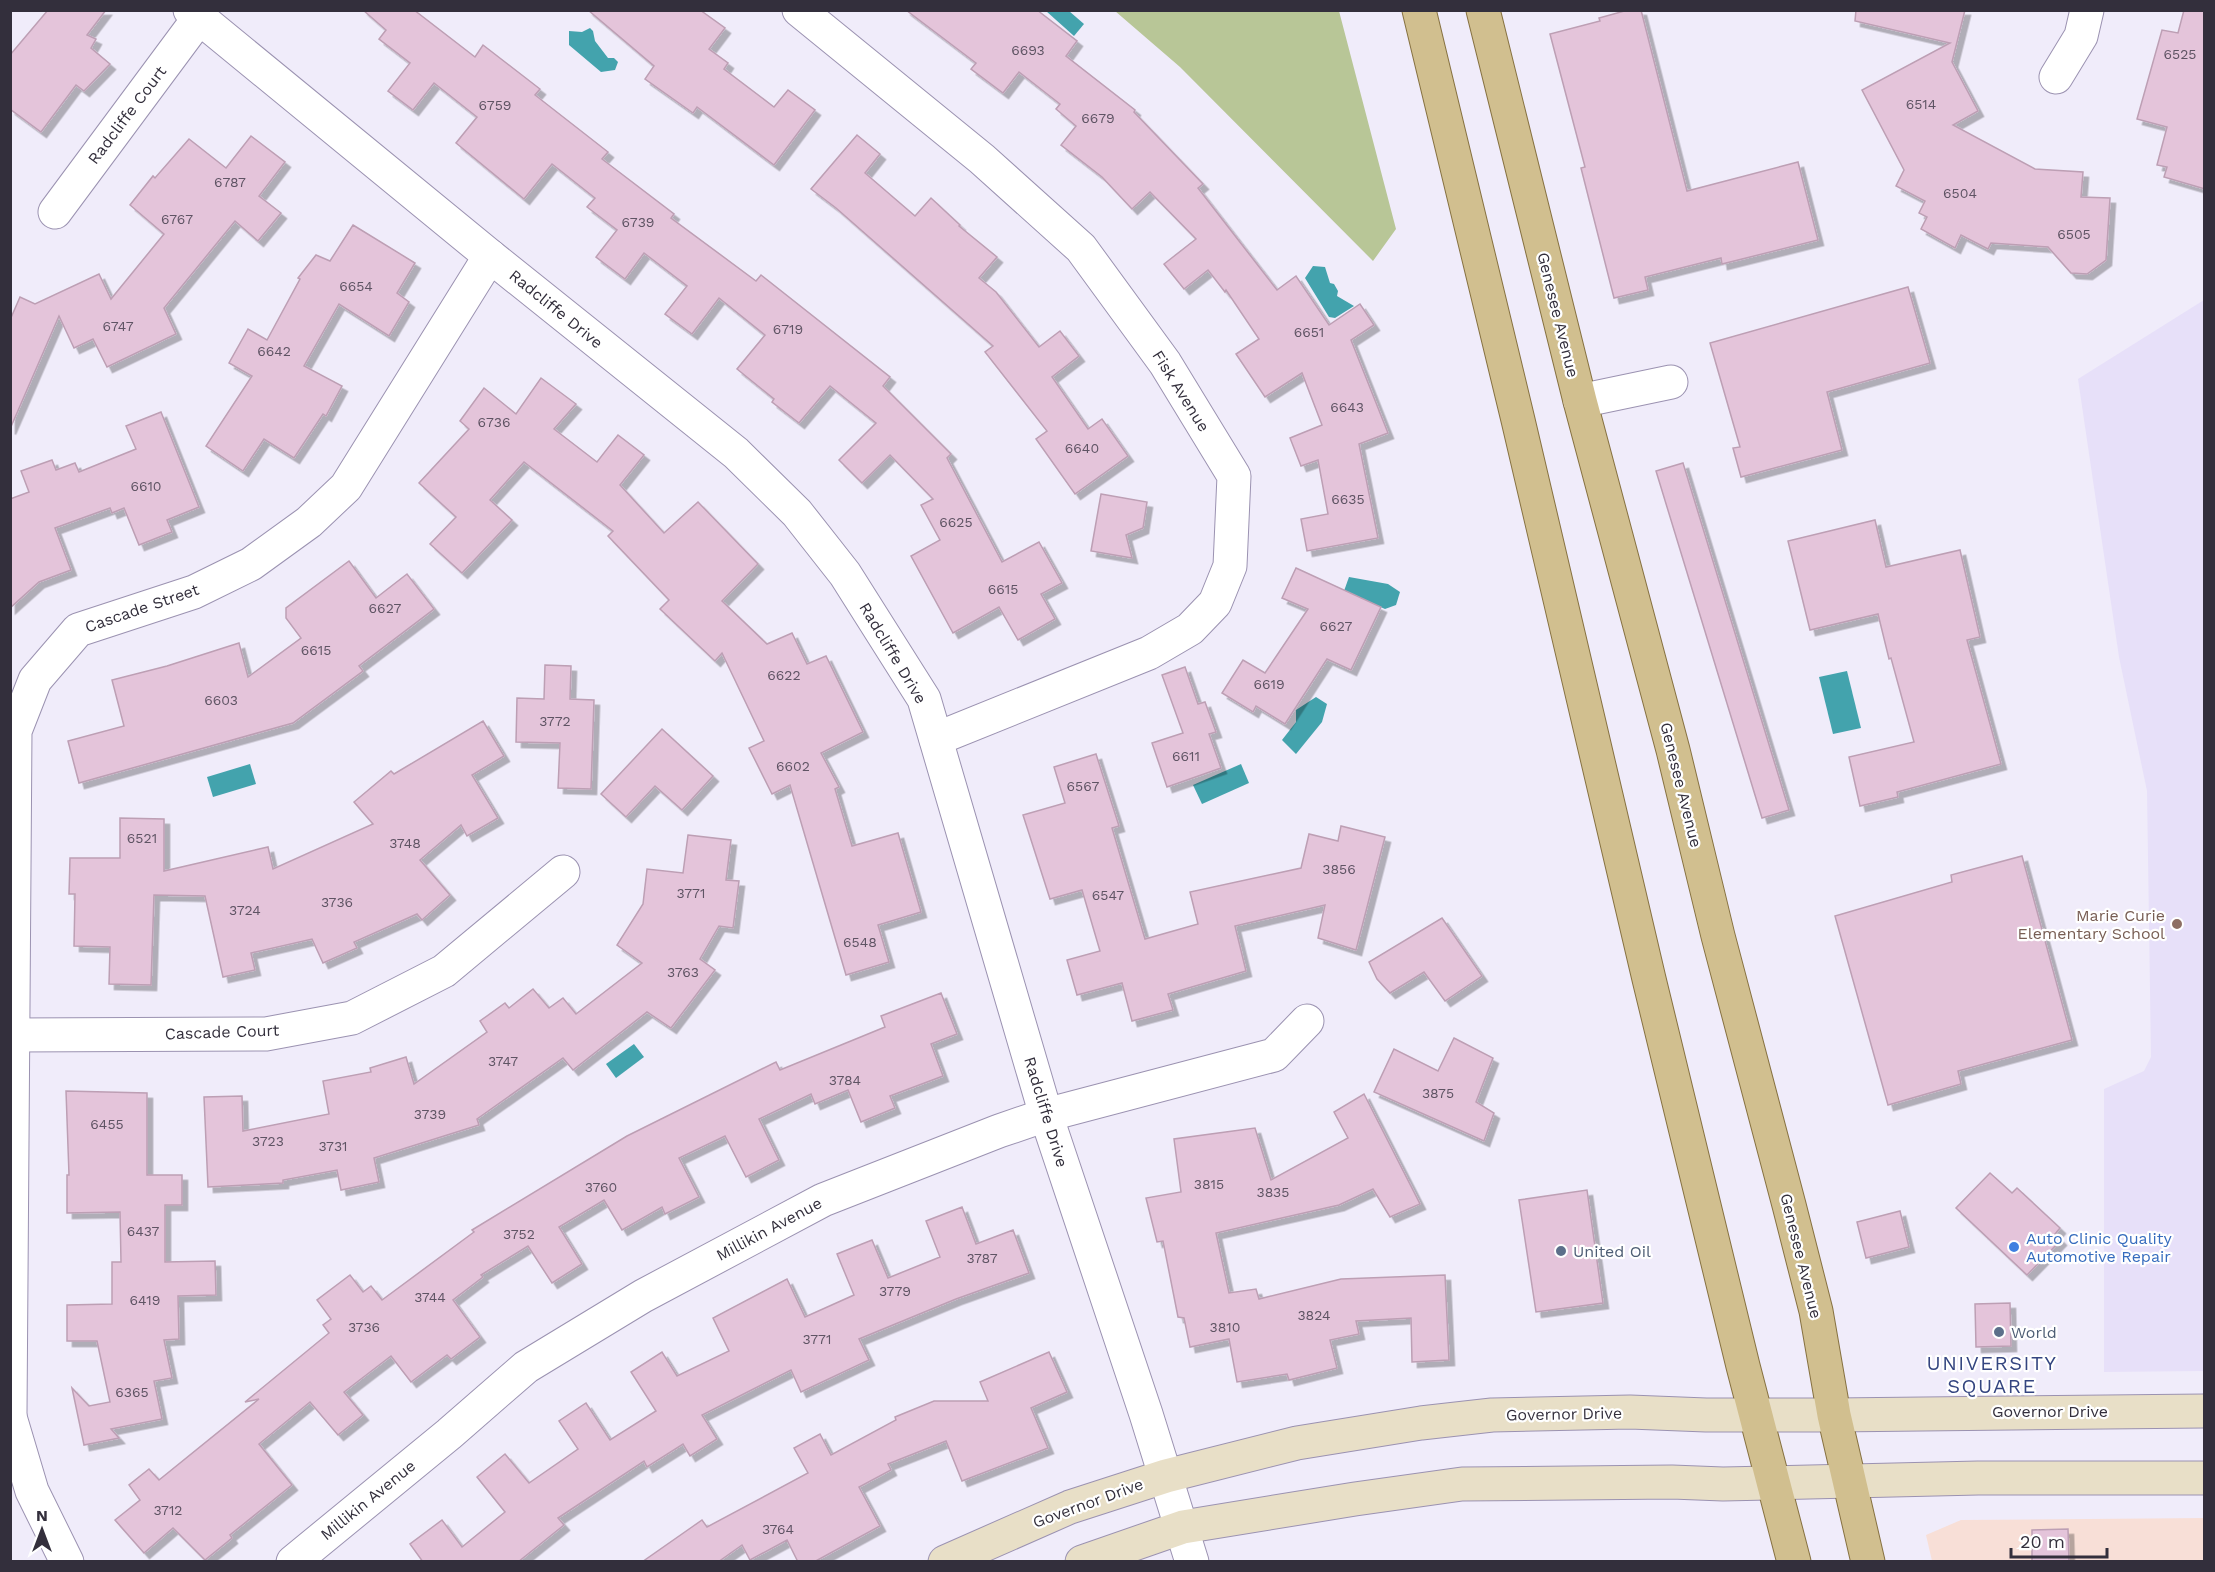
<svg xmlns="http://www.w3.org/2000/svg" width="2215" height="1572" font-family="'Work Sans',sans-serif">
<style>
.commercial{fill:#f8dfd7}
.built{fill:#e7e0f9}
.green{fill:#b8c697}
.water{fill:#43a3ad}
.building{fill:#e4c4da;stroke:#bd9fb4;stroke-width:1.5;filter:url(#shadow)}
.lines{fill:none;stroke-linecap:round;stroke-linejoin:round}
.minor-casing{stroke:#9b92b1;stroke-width:35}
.secondary-casing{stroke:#9b92b1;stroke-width:35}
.primary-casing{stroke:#867141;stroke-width:35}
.minor{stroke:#fff;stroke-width:33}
.secondary{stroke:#e8dfc7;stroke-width:33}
.primary{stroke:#d1bf8f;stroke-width:33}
.education-dot{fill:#8d6e63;stroke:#fff;stroke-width:2}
.shop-dot{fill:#3f7fe0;stroke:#fff;stroke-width:2}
.service-dot{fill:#5c6f8a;stroke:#fff;stroke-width:2}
.labels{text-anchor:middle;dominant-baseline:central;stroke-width:4.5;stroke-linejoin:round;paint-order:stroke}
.number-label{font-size:14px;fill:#5f5464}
.street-label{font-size:16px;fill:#332f3c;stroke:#fff}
.education-label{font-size:16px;fill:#785e54;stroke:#fff;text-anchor:end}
.shop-label{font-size:16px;fill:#366cbe;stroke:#fff;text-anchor:start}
.service-label{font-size:16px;fill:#4e5e75;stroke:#fff;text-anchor:start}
.quarter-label{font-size:20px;letter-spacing:1.5px;fill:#344580;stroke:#fff}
</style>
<defs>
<filter id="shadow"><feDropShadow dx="5.5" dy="5.5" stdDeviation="0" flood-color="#0004"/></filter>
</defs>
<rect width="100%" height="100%" fill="#f0ecfa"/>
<path class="commercial" d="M 2204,1518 L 2204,1561 L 1932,1561 L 1926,1535 L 1961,1520 Z"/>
<path class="built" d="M 2204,300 L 2204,1371 L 2104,1372 L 2104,1089 L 2144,1071 L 2151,1057 L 2147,791 L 2119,657 L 2078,379 Z"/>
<path class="green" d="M 1115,11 L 1339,11 L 1396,229 L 1373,261 L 1180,67 Z"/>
<g class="water">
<path d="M 1046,11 L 1069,11 L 1084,24 L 1074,36 Z"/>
<path d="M 590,28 L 593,31 L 595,41 L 608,58 L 614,58 L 618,62 L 615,70 L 601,72 L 569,45 L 569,31 L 582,32 Z"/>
<path d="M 1313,266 L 1325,267 L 1330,283 L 1334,284 L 1338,291 L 1337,296 L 1354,306 L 1335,318 L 1329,317 L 1305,278 Z"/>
<path d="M 1349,577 L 1388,584 L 1400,592 L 1396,605 L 1385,609 L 1344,591 Z"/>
<path d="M 1847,671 L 1861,728 L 1833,734 L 1819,677 Z"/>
<path d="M 1316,697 L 1327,704 L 1322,722 L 1296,754 L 1282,740 L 1296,722 L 1296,710 Z"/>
<path d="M 250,764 L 256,784 L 213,797 L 207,777 Z"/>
<path d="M 1241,764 L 1249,783 L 1202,804 L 1193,785 Z"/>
<path d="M 634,1044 L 644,1057 L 616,1078 L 606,1064 Z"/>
</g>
<g class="building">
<path d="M 48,10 L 106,10 L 87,35 L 96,39 L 91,48 L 110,64 L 84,91 L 76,85 L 41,132 L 10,109 L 10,55 Z"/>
<path d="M 363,10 L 414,10 L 475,57 L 483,45 L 540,89 L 535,95 L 608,152 L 602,159 L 674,214 L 671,218 L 756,281 L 761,275 L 890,377 L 883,386 L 951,454 L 947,458 L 1002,562 L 1039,542 L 1062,583 L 1041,594 L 1055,619 L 1018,640 L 999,607 L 953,633 L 911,556 L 940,540 L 921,505 L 933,499 L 890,455 L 862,483 L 839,460 L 876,423 L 830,386 L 799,423 L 772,402 L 774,399 L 737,369 L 765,335 L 719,298 L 692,334 L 665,314 L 687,286 L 644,253 L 625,279 L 596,257 L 617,230 L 587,207 L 595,198 L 552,164 L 524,199 L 456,143 L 477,117 L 434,83 L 413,110 L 388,91 L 410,63 L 379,39 L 386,30 Z"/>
<path d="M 588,10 L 700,10 L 725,28 L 709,49 L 728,63 L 724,69 L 774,107 L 788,90 L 815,110 L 774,165 L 697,107 L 693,113 L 645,79 L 654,66 Z"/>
<path d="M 906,10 L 1037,10 L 1077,41 L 1066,56 L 1135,110 L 1134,112 L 1203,184 L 1198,188 L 1277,290 L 1296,276 L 1329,325 L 1360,304 L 1374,325 L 1351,340 L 1388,433 L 1359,444 L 1378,538 L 1307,551 L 1301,519 L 1328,514 L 1318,460 L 1301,466 L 1290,438 L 1322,425 L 1302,373 L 1265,397 L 1236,354 L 1259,339 L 1226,290 L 1225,292 L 1208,270 L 1184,289 L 1164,264 L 1196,239 L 1150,192 L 1132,209 L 1102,177 L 1061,145 L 1076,126 L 1056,109 L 1060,104 L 1019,72 L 1003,93 L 971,69 L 976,63 Z"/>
<path d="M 1628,10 L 1641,10 L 1687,191 L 1798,162 L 1818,240 L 1722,264 L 1721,258 L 1645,277 L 1648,290 L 1614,298 L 1581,168 L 1585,167 L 1550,34 L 1600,21 L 1599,18 Z"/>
<path d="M 1856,10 L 1965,10 L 1952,62 L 1978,111 L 1953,125 L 2035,169 L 2083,172 L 2081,197 L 2110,198 L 2106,260 L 2087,274 L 2071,273 L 2048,247 L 1991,243 L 1988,249 L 1961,235 L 1955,248 L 1921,229 L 1927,217 L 1919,213 L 1925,201 L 1896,186 L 1904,170 L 1862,90 L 1950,43 L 1855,21 Z"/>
<path d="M 2184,10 L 2205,10 L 2205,189 L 2164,177 L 2167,167 L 2157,165 L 2167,127 L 2137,119 L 2162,30 L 2178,33 Z"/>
<path d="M 857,135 L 880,154 L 865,173 L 915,216 L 931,198 L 960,225 L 959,226 L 997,257 L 979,278 L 996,292 L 1039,347 L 1060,331 L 1079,356 L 1052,377 L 1088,429 L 1102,419 L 1128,456 L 1075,494 L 1036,439 L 1047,431 L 985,352 L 993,346 L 836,208 L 811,189 Z"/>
<path d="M 251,136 L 285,162 L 259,196 L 281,213 L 258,241 L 235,221 L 164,308 L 176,334 L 107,367 L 93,339 L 74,348 L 59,316 L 10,429 L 10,320 L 20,297 L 35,304 L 99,274 L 111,299 L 164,234 L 130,205 L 153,176 L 155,178 L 189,139 L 226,168 Z"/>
<path d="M 353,225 L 415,263 L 397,293 L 409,302 L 389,336 L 339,304 L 304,366 L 342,386 L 326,416 L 323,414 L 294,458 L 264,439 L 243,471 L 206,446 L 252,376 L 229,363 L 248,329 L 267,340 L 300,279 L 298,278 L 316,255 L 330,261 Z"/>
<path d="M 1908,287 L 1930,363 L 1827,392 L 1842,450 L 1741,477 L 1733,448 L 1740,447 L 1710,343 Z"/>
<path d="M 541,378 L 576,404 L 554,429 L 597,462 L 618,435 L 644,455 L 620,485 L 664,533 L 698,502 L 758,564 L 722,601 L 767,644 L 792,633 L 807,664 L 826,656 L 863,732 L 821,753 L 839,787 L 835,789 L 852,846 L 898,833 L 921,912 L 878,925 L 889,962 L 846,975 L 790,785 L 772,794 L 749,748 L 764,741 L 722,653 L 715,661 L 660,609 L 669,600 L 608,536 L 613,531 L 524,462 L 490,500 L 512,520 L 462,573 L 430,544 L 456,517 L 419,483 L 469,429 L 460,421 L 484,388 L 516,414 Z"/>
<path d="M 161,412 L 199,507 L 167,520 L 172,532 L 139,545 L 124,508 L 112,513 L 110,508 L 55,528 L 71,570 L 39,582 L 10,608 L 10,499 L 29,492 L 21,471 L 52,460 L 56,470 L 75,463 L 79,472 L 136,449 L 126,426 Z"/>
<path d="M 1683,463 L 1789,810 L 1762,818 L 1656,471 Z"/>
<path d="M 1101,494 L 1147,502 L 1143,528 L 1126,535 L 1132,558 L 1091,551 Z"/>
<path d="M 1875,520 L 1886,567 L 1960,550 L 1980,637 L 1967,640 L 2001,764 L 1897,792 L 1898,797 L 1860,806 L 1849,757 L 1914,742 L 1891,658 L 1889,659 L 1878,614 L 1810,630 L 1788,541 Z"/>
<path d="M 349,561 L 376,598 L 407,574 L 434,609 L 359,666 L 363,671 L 293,723 L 79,783 L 68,741 L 124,726 L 112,680 L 167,666 L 239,643 L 248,677 L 301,638 L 286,618 L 286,608 Z"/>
<path d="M 1296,568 L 1381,607 L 1351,670 L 1327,659 L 1285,724 L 1256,706 L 1253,712 L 1222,693 L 1243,660 L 1265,673 L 1308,609 L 1282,598 Z"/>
<path d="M 545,665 L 571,666 L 570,699 L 594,700 L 591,789 L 558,788 L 560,743 L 516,742 L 517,698 L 544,699 Z"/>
<path d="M 1185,667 L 1198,704 L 1205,702 L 1216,732 L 1209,734 L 1221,768 L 1167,787 L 1152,743 L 1183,733 L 1162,675 Z"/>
<path d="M 483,721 L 504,756 L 472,775 L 498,818 L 467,836 L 461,825 L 420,860 L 450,895 L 422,920 L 417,914 L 354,942 L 357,948 L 323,963 L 312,939 L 251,953 L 255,970 L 223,977 L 205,896 L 154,895 L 151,985 L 109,984 L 110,947 L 74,946 L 75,894 L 69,894 L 70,858 L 120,858 L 120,818 L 164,819 L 164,871 L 268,847 L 273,869 L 373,824 L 354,802 L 391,771 L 394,774 Z"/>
<path d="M 662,729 L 713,776 L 682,810 L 655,786 L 626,817 L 601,794 Z"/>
<path d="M 1096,754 L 1119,826 L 1112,828 L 1145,939 L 1198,924 L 1190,892 L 1301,868 L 1309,834 L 1338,841 L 1341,826 L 1385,837 L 1356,950 L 1318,938 L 1325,905 L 1235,926 L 1246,971 L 1168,994 L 1173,1010 L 1132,1021 L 1122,983 L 1077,995 L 1067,960 L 1100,951 L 1082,890 L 1050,899 L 1023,815 L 1065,803 L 1054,767 Z"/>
<path d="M 688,835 L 731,840 L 726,880 L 739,881 L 733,928 L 719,926 L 700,959 L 715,970 L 671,1028 L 647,1012 L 573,1070 L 563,1058 L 477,1119 L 479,1125 L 374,1158 L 379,1182 L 341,1190 L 337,1170 L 283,1180 L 283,1183 L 208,1187 L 204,1097 L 242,1096 L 243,1131 L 329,1114 L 323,1081 L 371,1072 L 370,1068 L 406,1057 L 414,1084 L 487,1032 L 480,1021 L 505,1003 L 509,1008 L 533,989 L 549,1008 L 563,998 L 576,1014 L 642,963 L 617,945 L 643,904 L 647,869 L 683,873 Z"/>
<path d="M 2022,856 L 2072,1040 L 1958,1071 L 1961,1084 L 1888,1105 L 1835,916 L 1952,882 L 1951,875 Z"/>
<path d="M 1442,918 L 1482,976 L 1445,1001 L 1424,972 L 1390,993 L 1377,979 L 1369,962 Z"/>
<path d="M 941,993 L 957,1034 L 931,1044 L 943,1076 L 890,1096 L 895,1108 L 861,1122 L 848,1090 L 815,1104 L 811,1094 L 759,1119 L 779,1160 L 746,1177 L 725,1136 L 679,1158 L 699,1197 L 665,1214 L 662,1207 L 622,1230 L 604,1200 L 559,1227 L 582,1264 L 552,1283 L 528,1246 L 481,1275 L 483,1277 L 453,1300 L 480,1337 L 451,1359 L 447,1355 L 411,1382 L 391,1356 L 344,1392 L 363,1415 L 338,1435 L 310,1402 L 259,1444 L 292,1485 L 230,1535 L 232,1538 L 205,1560 L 173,1528 L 144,1553 L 115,1520 L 140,1500 L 129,1485 L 149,1469 L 159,1480 L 259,1399 L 245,1402 L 329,1333 L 323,1325 L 331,1319 L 317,1300 L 350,1275 L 363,1292 L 371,1286 L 382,1300 L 474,1232 L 472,1230 L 627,1136 L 776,1062 L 780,1070 L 885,1027 L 881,1016 Z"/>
<path d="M 1454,1038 L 1493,1058 L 1476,1102 L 1494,1113 L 1484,1141 L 1374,1092 L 1394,1049 L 1438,1071 Z"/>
<path d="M 66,1091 L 147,1093 L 147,1175 L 182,1175 L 182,1205 L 165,1205 L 165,1262 L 215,1261 L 216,1295 L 178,1296 L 179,1339 L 164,1340 L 172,1378 L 154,1381 L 162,1419 L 111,1429 L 119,1438 L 84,1445 L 72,1388 L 89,1406 L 110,1402 L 97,1341 L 67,1341 L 67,1305 L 112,1304 L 112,1262 L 121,1262 L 120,1212 L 67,1213 L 67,1175 L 69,1175 Z"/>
<path d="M 1364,1094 L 1420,1204 L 1390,1217 L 1373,1189 L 1339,1205 L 1216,1233 L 1229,1293 L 1256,1289 L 1259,1299 L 1341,1279 L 1445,1275 L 1449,1360 L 1412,1362 L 1411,1318 L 1356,1321 L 1359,1334 L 1330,1340 L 1337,1368 L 1289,1380 L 1287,1374 L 1237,1382 L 1229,1339 L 1190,1347 L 1184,1318 L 1178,1317 L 1163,1241 L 1157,1242 L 1146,1198 L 1181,1192 L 1174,1139 L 1255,1128 L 1271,1180 L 1348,1138 L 1334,1112 Z"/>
<path d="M 1990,1173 L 2012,1193 L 2017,1188 L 2060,1228 L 2055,1234 L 2061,1240 L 2027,1275 L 1956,1208 Z"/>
<path d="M 1587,1190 L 1603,1303 L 1536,1312 L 1519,1200 Z"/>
<path d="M 962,1207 L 976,1244 L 1013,1230 L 1029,1273 L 956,1299 L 859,1339 L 869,1360 L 801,1392 L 791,1370 L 702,1415 L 717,1439 L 690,1456 L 683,1444 L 647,1467 L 644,1461 L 558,1518 L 564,1525 L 518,1562 L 423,1562 L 410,1544 L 442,1520 L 462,1547 L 505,1512 L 477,1477 L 505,1454 L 529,1483 L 578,1449 L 559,1421 L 586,1403 L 610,1440 L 656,1411 L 631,1372 L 662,1352 L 677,1376 L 729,1351 L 713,1318 L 787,1279 L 805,1317 L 854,1295 L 837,1254 L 872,1240 L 888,1278 L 940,1257 L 926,1221 Z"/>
<path d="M 1900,1211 L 1909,1247 L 1866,1258 L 1857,1222 Z"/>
<path d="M 2010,1303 L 2011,1346 L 1976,1347 L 1975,1304 Z"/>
<path d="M 1049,1352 L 1067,1392 L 1031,1408 L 1048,1448 L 962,1481 L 946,1441 L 888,1464 L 891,1470 L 859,1487 L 880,1526 L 814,1562 L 798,1562 L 787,1540 L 750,1560 L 742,1545 L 718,1562 L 642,1562 L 702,1520 L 707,1527 L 808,1473 L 794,1448 L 820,1434 L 831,1455 L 896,1420 L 895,1417 L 934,1401 L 988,1401 L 980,1382 Z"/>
<path d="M 2068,1529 L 2069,1562 L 2032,1562 L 2032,1530 Z"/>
</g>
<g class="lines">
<g class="minor-casing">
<g id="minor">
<path d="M 190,10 L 490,256 L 736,453 L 797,513 L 845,574 L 924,699 L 1046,1115 L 1146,1414 L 1192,1562"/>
<path d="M 799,10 L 982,159 L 1081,248 L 1165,363 L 1234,476 L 1230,566 L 1215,603 L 1190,629 L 1149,653 L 936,739"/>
<path d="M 2056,77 L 2081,36 L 2087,10"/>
<path d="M 55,212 L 199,18"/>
<path d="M 1580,401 L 1671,382"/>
<path d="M 12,1035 L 266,1034 L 352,1018 L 444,971 L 563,872"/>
<path d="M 10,1414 L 15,731 L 35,680 L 78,630 L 194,592 L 251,564 L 309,522 L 346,487 L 490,256"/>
<path d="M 10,1417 L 32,1491 L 67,1562"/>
<path d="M 293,1562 L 449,1434 L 526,1367 L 643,1296 L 823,1200 L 999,1131 L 1046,1115 L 1274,1055 L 1307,1021"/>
</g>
</g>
<g class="secondary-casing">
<g id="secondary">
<path d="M 945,1562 L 1070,1507 L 1166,1476 L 1297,1443 L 1421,1423 L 1492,1415 L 1630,1412 L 1706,1415 L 1834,1415 L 2204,1411"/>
<path d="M 1082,1562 L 1183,1527 L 1355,1499 L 1462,1484 L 1672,1482 L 1723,1484 L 1978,1478 L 2204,1478"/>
</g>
</g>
<g class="primary-casing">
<g id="primary">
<path d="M 1419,10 L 1518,420 L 1649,979 L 1743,1366 L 1794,1562"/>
<path d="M 1483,10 L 1580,401 L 1673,750 L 1718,936 L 1789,1205 L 1816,1311 L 1834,1415 L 1868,1562"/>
</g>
</g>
<use href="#minor" class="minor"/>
<use href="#secondary" class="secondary"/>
<use href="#primary" class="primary"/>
</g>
<circle class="education-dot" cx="2177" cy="924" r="6"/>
<circle class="shop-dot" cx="2014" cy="1247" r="6"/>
<g class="service-dot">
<circle cx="1561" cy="1251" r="6"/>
<circle cx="1999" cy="1332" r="6"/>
</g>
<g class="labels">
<g class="number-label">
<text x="1028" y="50">6693</text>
<text x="2180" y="54">6525</text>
<text x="1921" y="104">6514</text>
<text x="495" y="105">6759</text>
<text x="1098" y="118">6679</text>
<text x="230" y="182">6787</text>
<text x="1960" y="193">6504</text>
<text x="177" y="219">6767</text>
<text x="638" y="222">6739</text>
<text x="2074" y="234">6505</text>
<text x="356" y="286">6654</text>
<text x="118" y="326">6747</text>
<text x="788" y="329">6719</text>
<text x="1309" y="332">6651</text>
<text x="274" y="351">6642</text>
<text x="1347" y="407">6643</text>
<text x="494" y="422">6736</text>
<text x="1082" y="448">6640</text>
<text x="146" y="486">6610</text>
<text x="1348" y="499">6635</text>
<text x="956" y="522">6625</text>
<text x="1003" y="589">6615</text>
<text x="385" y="608">6627</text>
<text x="1336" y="626">6627</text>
<text x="316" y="650">6615</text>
<text x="784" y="675">6622</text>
<text x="1269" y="684">6619</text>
<text x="221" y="700">6603</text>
<text x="555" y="721">3772</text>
<text x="1186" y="756">6611</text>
<text x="793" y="766">6602</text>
<text x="1083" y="786">6567</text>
<text x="142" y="838">6521</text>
<text x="405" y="843">3748</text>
<text x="1339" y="869">3856</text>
<text x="691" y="893">3771</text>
<text x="1108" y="895">6547</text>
<text x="337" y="902">3736</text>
<text x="245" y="910">3724</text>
<text x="860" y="942">6548</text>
<text x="683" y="972">3763</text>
<text x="503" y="1061">3747</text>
<text x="845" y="1080">3784</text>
<text x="1438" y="1093">3875</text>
<text x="430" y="1114">3739</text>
<text x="107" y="1124">6455</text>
<text x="268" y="1141">3723</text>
<text x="333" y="1146">3731</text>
<text x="1209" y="1184">3815</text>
<text x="601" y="1187">3760</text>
<text x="1273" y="1192">3835</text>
<text x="143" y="1231">6437</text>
<text x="519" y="1234">3752</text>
<text x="982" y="1258">3787</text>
<text x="895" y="1291">3779</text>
<text x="430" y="1297">3744</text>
<text x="145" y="1300">6419</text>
<text x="1314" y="1315">3824</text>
<text x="364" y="1327">3736</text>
<text x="1225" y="1327">3810</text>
<text x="817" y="1339">3771</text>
<text x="132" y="1392">6365</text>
<text x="168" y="1510">3712</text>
<text x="778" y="1529">3764</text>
</g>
<g class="street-label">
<text transform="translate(127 115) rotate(-53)">Radcliffe Court</text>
<text transform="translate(556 309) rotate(39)">Radcliffe Drive</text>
<text transform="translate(1558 315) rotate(76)">Genesee Avenue</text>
<text transform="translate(1181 391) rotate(58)">Fisk Avenue</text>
<text transform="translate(142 608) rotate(-19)">Cascade Street</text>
<text transform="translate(893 653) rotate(59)">Radcliffe Drive</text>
<text transform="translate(1681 785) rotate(76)">Genesee Avenue</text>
<text transform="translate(222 1032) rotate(-2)">Cascade Court</text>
<text transform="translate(1046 1112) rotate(73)">Radcliffe Drive</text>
<text transform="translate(769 1229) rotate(-28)">Millikin Avenue</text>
<text transform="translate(1801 1256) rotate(76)">Genesee Avenue</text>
<text x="2050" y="1411">Governor Drive</text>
<text transform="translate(1564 1414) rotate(-1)">Governor Drive</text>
<text transform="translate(368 1500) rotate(-39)">Millikin Avenue</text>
<text transform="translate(1088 1503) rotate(-20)">Governor Drive</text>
</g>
<g class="education-label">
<text x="2165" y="915">Marie Curie<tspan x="2165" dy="18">Elementary School</tspan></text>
</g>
<g class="shop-label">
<text x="2026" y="1238">Auto Clinic Quality<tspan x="2026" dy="18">Automotive Repair</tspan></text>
</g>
<g class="service-label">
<text x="1573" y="1251">United Oil</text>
<text x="2011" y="1332">World</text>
</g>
<g class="quarter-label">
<text x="1992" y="1363">UNIVERSITY<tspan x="1992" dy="23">SQUARE</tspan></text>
</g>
</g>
<rect width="2215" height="1572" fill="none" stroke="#332f3c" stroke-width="24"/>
<g transform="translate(42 1530)" stroke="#ffffff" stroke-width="4.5" paint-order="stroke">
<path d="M0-4.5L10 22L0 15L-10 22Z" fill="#332f3c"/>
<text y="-9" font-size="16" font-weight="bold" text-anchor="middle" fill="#332f3c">N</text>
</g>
<path d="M2011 1548v9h96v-9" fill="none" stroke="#332f3c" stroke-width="3"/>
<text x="2020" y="1548" font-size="18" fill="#332f3c" stroke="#ffffff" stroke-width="4.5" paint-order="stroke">20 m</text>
</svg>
